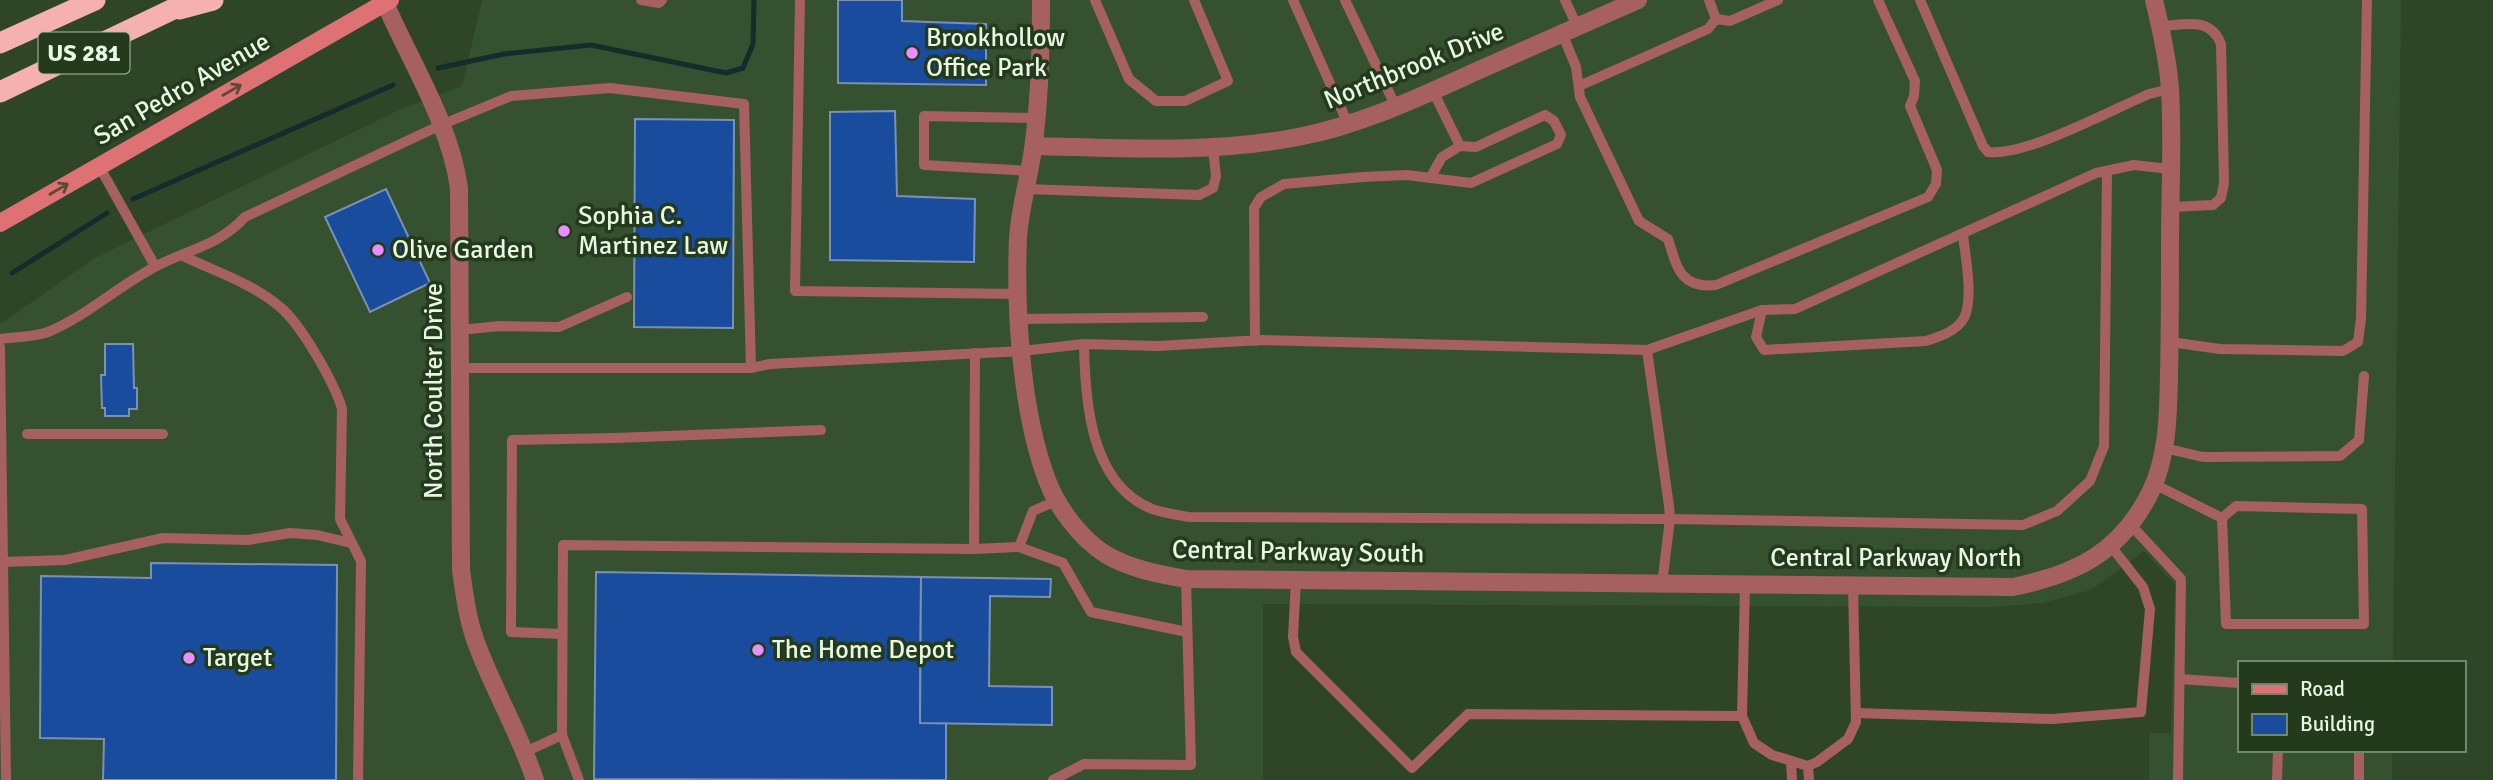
<svg xmlns="http://www.w3.org/2000/svg" width="2493" height="780" font-family="Signika,sans-serif">
<style>
.built{fill:#36512f}
.lines{fill:none;stroke-linecap:round;stroke-linejoin:round}
.stream{stroke:#152b2c;stroke-width:5}
.building{fill:#194c9c;stroke:#7b91b3;stroke-width:2}
.lane{stroke:#a66061;stroke-width:10}
.street{stroke:#a66061;stroke-width:18}
.secondary{stroke:#de7174;stroke-width:18}
.highway{stroke:#f5b0b0;stroke-width:21}
.oneway{stroke:#5b4a37}
.poi-dot{fill:#e88eff;stroke:#233a1d;stroke-width:2.5}
.labels{text-anchor:middle;dominant-baseline:central;stroke-width:7;stroke-linejoin:round;paint-order:stroke}
.shield{fill:#233a1d;stroke:#adbea8;stroke-width:2}
.shield-label{font-size:24px;font-weight:bold;fill:#e8f6e4}
.poi-label{font-size:26px;fill:#e8f6e4;stroke:#233a1d;text-anchor:start}
.street-label{font-size:26px;fill:#e8f6e4;stroke:#233a1d}
</style>
<rect width="100%" height="100%" fill="#2e4527"/>
<path class="built" d="M 482,0 L 2401,0 L 2393,663 L 2239,663 L 2239,750 L 2392,750 L 2392,780 L 2149,780 L 2149,733 L 2171,733 L 2175,585 L 2144,551 L 2091,590 L 2042,603 L 1992,607 L 1263,604 L 1263,780 L 0,780 L 0,324 L 95,258 L 401,109 L 462,86 Z"/>
<g class="lines">
<g class="stream">
<path d="M 438,68 L 504,54 L 591,45 L 726,73 L 743,68 L 753,44 L 754,0"/>
<path d="M 133,199 L 393,85"/>
<path d="M 12,273 L 107,213"/>
</g>
</g>
<g class="building">
<path d="M 838,0 L 902,0 L 902,21 L 986,24 L 986,85 L 838,83 Z"/>
<path d="M 895,111 L 897,196 L 975,199 L 974,262 L 830,260 L 830,112 Z"/>
<path d="M 635,119 L 734,120 L 733,328 L 634,327 Z"/>
<path d="M 386,189 L 430,283 L 370,312 L 325,217 Z"/>
<path d="M 105,344 L 133,344 L 134,388 L 137,388 L 137,409 L 129,409 L 129,416 L 105,416 L 105,408 L 102,408 L 101,375 L 105,375 Z"/>
<path d="M 151,563 L 337,565 L 336,780 L 103,780 L 104,739 L 40,738 L 41,576 L 151,578 Z"/>
<path d="M 596,572 L 921,577 L 920,723 L 946,723 L 946,780 L 594,779 Z"/>
<path d="M 921,577 L 1051,579 L 1050,597 L 990,596 L 989,686 L 1052,687 L 1052,725 L 920,723 Z"/>
</g>
<g class="lines">
<g class="lane">
<path d="M 641,0 L 659,3 L 662,0"/>
<path d="M 800,0 L 795,291 L 1019,294"/>
<path d="M 1095,0 L 1129,79 L 1156,101 L 1185,101 L 1228,81 L 1194,0"/>
<path d="M 1293,0 L 1348,124"/>
<path d="M 1345,0 L 1396,107"/>
<path d="M 1565,0 L 1577,26"/>
<path d="M 1709,0 L 1716,19 L 1730,21 L 1778,0"/>
<path d="M 1920,0 L 1983,146 L 1988,152 C 2025,157 2111,110 2149,94 L 2170,89"/>
<path d="M 2160,26 C 2185,25 2210,16 2221,44 L 2224,183 L 2221,198 L 2213,205 L 2170,207"/>
<path d="M 1562,33 L 1576,67 L 1580,97 L 1639,221 L 1668,239 C 1677,268 1681,289 1716,285 L 1928,197 L 1936,184 L 1937,170 L 1910,106 L 1914,96 L 1915,81 L 1878,0"/>
<path d="M 1579,86 L 1708,29 L 1716,19"/>
<path d="M 99,166 L 155,266"/>
<path d="M 1030,171 L 924,165 L 924,116 L 1036,118"/>
<path d="M 1430,178 L 1442,157 L 1460,146"/>
<path d="M 1026,189 L 1199,195 L 1213,188 L 1216,176 L 1213,148"/>
<path d="M 183,256 C 216,272 252,283 280,307 C 301,324 335,384 342,409 L 340,519 L 361,561 L 358,780"/>
<path d="M 1762,310 L 1756,337 L 1764,350 L 1926,341 C 1939,337 1957,331 1964,318 C 1974,299 1965,255 1963,234"/>
<path d="M 1018,319 L 1203,317"/>
<path d="M 460,330 L 500,326 L 559,327 L 627,297"/>
<path d="M 0,339 C 15,337 34,337 48,332 C 85,317 117,287 153,268 C 187,249 216,248 245,217 L 441,125 L 511,96 L 610,88 L 744,104 L 751,368"/>
<path d="M 1255,341 L 1254,208 L 1261,197 L 1284,184 L 1362,177 L 1407,175 L 1471,183 L 1557,144 L 1561,135 L 1554,121 L 1545,115 L 1476,147 L 1460,146 L 1433,91"/>
<path d="M 2170,342 L 2220,349 L 2343,351 L 2358,342 L 2361,319 L 2367,0"/>
<path d="M 1084,344 C 1085,401 1090,484 1152,509 C 1164,513 1178,515 1189,517 L 1670,519 L 2023,525 L 2057,511 L 2090,481 L 2104,446 L 2107,171"/>
<path d="M 0,347 L 6,780"/>
<path d="M 1647,350 L 1669,506 L 1670,519 L 1662,584"/>
<path d="M 460,368 L 751,368 L 770,364 L 1022,351 L 1084,344 L 1157,346 L 1262,340 L 1647,350 L 1762,310 L 1795,309 L 2096,173 L 2134,165 L 2170,169"/>
<path d="M 27,434 L 163,434"/>
<path d="M 2164,448 L 2203,457 L 2340,456 L 2359,440 L 2364,376"/>
<path d="M 2154,484 L 2222,518 L 2236,506 L 2362,509 L 2364,624 L 2226,624 L 2222,518"/>
<path d="M 2130,524 L 2181,579 L 2178,780"/>
<path d="M 1019,547 L 1063,563 L 1091,612 L 1187,632"/>
<path d="M 974,549 L 975,353"/>
<path d="M 3,562 L 65,560 L 163,538 L 248,540 L 290,533 L 317,535 L 351,543"/>
<path d="M 1296,580 L 1293,637 L 1296,652 L 1412,768 L 1468,714 L 1742,716 L 1745,585"/>
<path d="M 562,634 L 511,632 L 512,440 L 615,438 L 821,430"/>
<path d="M 2180,679 L 2239,683"/>
<path d="M 1856,713 L 2052,719 L 2141,712 L 2150,609 L 2143,587 L 2110,545"/>
<path d="M 1742,716 L 1754,743 L 1772,755 L 1808,766 L 1817,762 L 1848,739 L 1856,722 L 1853,586"/>
<path d="M 562,735 L 579,780"/>
<path d="M 525,752 L 562,735 L 563,545 L 974,549 L 1019,547 L 1033,511 L 1058,500"/>
<path d="M 1791,761 L 1792,780"/>
<path d="M 1808,766 L 1809,780"/>
<path d="M 1053,780 L 1084,764 L 1191,765 L 1186,579"/>
<path d="M 2277,780 L 2278,750"/>
<path d="M 2359,780 L 2359,750"/>
</g>
<g class="street">
<path d="M 1041,0 C 1041,49 1040,100 1033,149 C 1029,178 1020,208 1018,238 C 1015,310 1021,411 1047,480 C 1057,507 1080,538 1105,554 C 1130,569 1158,574 1186,579 L 2013,587 C 2077,574 2121,552 2151,491 C 2168,455 2168,415 2169,376 C 2170,332 2170,288 2170,243 C 2170,192 2173,140 2170,89 C 2168,59 2161,29 2154,0"/>
<path d="M 385,3 C 411,63 450,123 459,188 L 461,570 C 465,598 468,624 479,650 C 496,694 520,735 535,780"/>
<path d="M 1034,146 C 1122,148 1211,154 1298,137 C 1361,125 1420,97 1477,71 C 1531,47 1584,24 1638,0"/>
</g>
<path class="secondary" d="M 0,223 L 390,0"/>
<g class="highway">
<path d="M 179,9 L 213,0"/>
<path d="M 0,43 L 95,0"/>
<path d="M 0,92 L 192,0"/>
</g>
</g>
<defs><path id="oneway-shaft" d="M-6 0H5M1.5-3L5.5 0L1.5 3" fill="none" stroke-width="1.6" stroke-linecap="round" stroke-linejoin="round" transform="scale(1.75)"/></defs>
<g class="oneway">
<use href="#oneway-shaft" transform="translate(232 90) rotate(-30)"/>
<use href="#oneway-shaft" transform="translate(59 189) rotate(-30)"/>
</g>
<g class="poi-dot">
<circle cx="912" cy="53" r="7"/>
<circle cx="564" cy="231" r="7"/>
<circle cx="378" cy="250" r="7"/>
<circle cx="758" cy="650" r="7"/>
<circle cx="189" cy="658" r="7"/>
</g>
<g class="labels">
<rect class="shield" x="38.5" y="32.5" width="91" height="41" rx="5"/>
<g class="shield-label">
<text x="84" y="53">US 281</text>
</g>
<g class="poi-label">
<text x="926" y="38">Brookhollow<tspan x="926" dy="30">Office Park</tspan></text>
<text x="578" y="216">Sophia C.<tspan x="578" dy="30">Martinez Law</tspan></text>
<text x="392" y="250">Olive Garden</text>
<text x="772" y="650">The Home Depot</text>
<text x="203" y="658">Target</text>
</g>
<g class="street-label">
<text transform="translate(1414 66) rotate(-22)">Northbrook Drive</text>
<text transform="translate(182 89) rotate(-30)">San Pedro Avenue</text>
<text transform="translate(434 391) rotate(-90)">North Coulter Drive</text>
<text transform="translate(1298 552) rotate(1)">Central Parkway South</text>
<text x="1896" y="558">Central Parkway North</text>
</g>
</g>
<rect x="2238" y="661" width="228" height="91" fill="#233a1d" stroke="#72856d" stroke-width="2"/>
<rect x="2252" y="684" width="35" height="10" fill="#de7174" stroke="#72856d" stroke-width="2"/>
<text x="2300" y="696" font-size="21" fill="#e8f6e4">Road</text>
<rect x="2252" y="714" width="35" height="21" fill="#194c9c" stroke="#72856d" stroke-width="2"/>
<text x="2300" y="731" font-size="21" fill="#e8f6e4">Building</text>
</svg>
